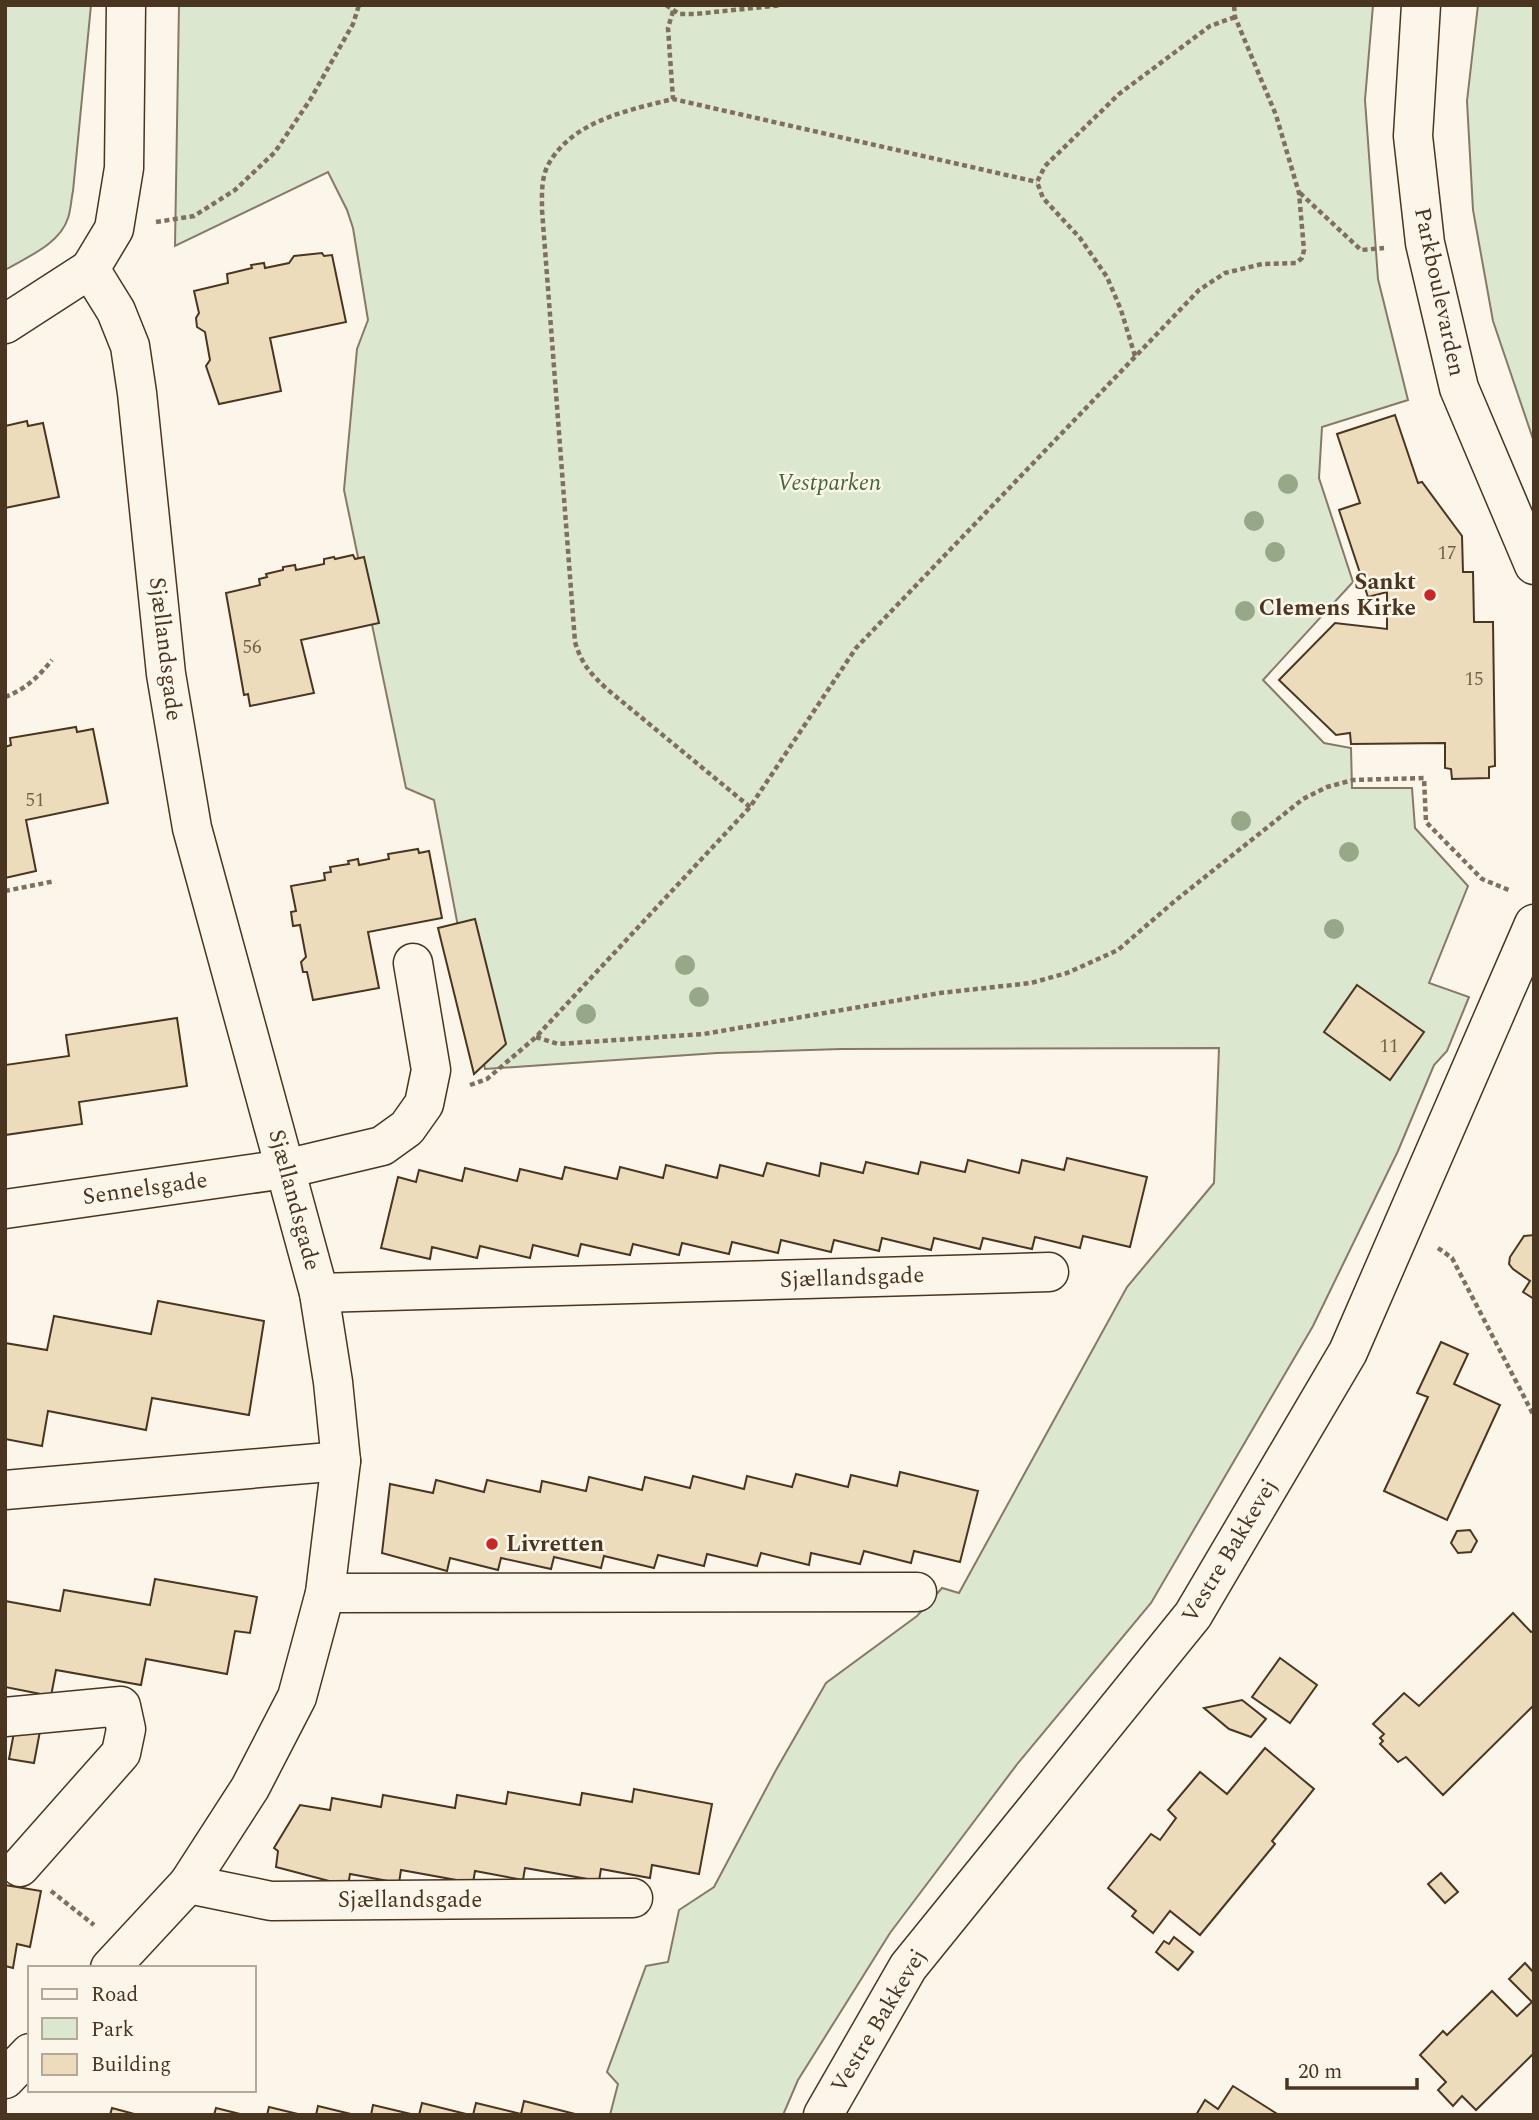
<svg xmlns="http://www.w3.org/2000/svg" width="1539" height="2120" font-family="Spectral,serif">
<style>
.green{fill:#dce7d0;stroke:#887966;stroke-width:2}
.building{fill:#ecdcbc;stroke:#4a3520;stroke-width:2}
.lines{fill:none;stroke-linecap:round;stroke-linejoin:round}
.minor-casing{stroke:#4a3520;stroke-width:41}
.path{stroke:#7f6f5c;stroke-width:4.5;stroke-dasharray:5 3.5;stroke-linecap:butt}
.minor{stroke:#fbf6e9;stroke-width:38}
.tree{fill:#96a887}
.poi-dot{fill:#c62828;stroke:#fbf6e9;stroke-width:2.5}
.labels{text-anchor:middle;dominant-baseline:central;stroke-width:5;stroke-linejoin:round;paint-order:stroke}
.number-label{font-size:19px;fill:#725f47}
.street-label{font-size:23px;fill:#4a3520;stroke:#fbf6e9}
.park-label{font-size:23px;font-style:italic;fill:#436837;stroke:#fbf6e9}
.poi-label{font-size:23px;font-weight:bold;fill:#4a3520;stroke:#fbf6e9;text-anchor:end}
</style>
<rect width="100%" height="100%" fill="#fbf6e9"/>
<g class="green">
<path d="M 5,5 L 91,5 L 73,191 C 71,200 71,209 68,218 C 60,244 27,257 5,270 Z"/>
<path d="M 179,5 L 1373,5 L 1365,100 L 1378,279 L 1408,400 L 1322,427 L 1319,478 L 1353,582 L 1263,680 L 1324,743 L 1351,748 L 1352,788 L 1412,788 L 1415,828 L 1468,886 L 1429,983 L 1469,997 L 1447,1051 L 1434,1065 L 1398,1151 L 1313,1326 L 1151,1603 L 1018,1763 L 890,1933 L 798,2080 L 783,2115 L 610,2115 L 618,2084 L 607,2072 L 646,1966 L 668,1962 L 679,1910 L 714,1887 L 776,1770 L 826,1683 L 917,1616 L 942,1588 L 959,1593 L 1127,1287 L 1214,1183 L 1219,1048 L 841,1049 L 717,1053 L 485,1069 L 434,800 L 406,788 L 344,490 L 357,349 L 368,320 L 353,228 L 347,210 L 328,172 L 175,246 Z"/>
<path d="M 1478,5 L 1534,5 L 1534,442 L 1493,321 L 1473,210 L 1467,101 Z"/>
</g>
<g class="building">
<path d="M 322,253 L 324,256 L 332,255 L 346,322 L 270,338 L 281,391 L 219,404 L 206,366 L 210,360 L 205,332 L 197,327 L 196,318 L 199,313 L 194,291 L 228,283 L 227,274 L 252,268 L 251,265 L 264,263 L 265,268 L 289,263 L 294,256 Z"/>
<path d="M 1395,415 L 1418,483 L 1422,482 L 1462,536 L 1463,572 L 1473,572 L 1474,622 L 1493,622 L 1495,766 L 1489,767 L 1489,778 L 1452,779 L 1451,769 L 1445,768 L 1445,743 L 1351,744 L 1350,733 L 1336,735 L 1279,680 L 1335,623 L 1387,629 L 1387,592 L 1368,597 L 1339,510 L 1360,503 L 1337,434 Z"/>
<path d="M 27,421 L 28,426 L 43,423 L 59,497 L 5,508 L 5,426 Z"/>
<path d="M 353,555 L 355,559 L 364,557 L 379,623 L 301,640 L 314,693 L 250,706 L 248,694 L 244,695 L 226,593 L 260,585 L 259,579 L 267,577 L 266,574 L 283,570 L 283,567 L 295,565 L 296,570 L 324,564 L 324,559 L 334,557 L 335,559 Z"/>
<path d="M 76,727 L 77,732 L 93,729 L 108,803 L 26,820 L 36,871 L 5,878 L 5,747 L 11,745 L 10,738 Z"/>
<path d="M 418,849 L 419,853 L 429,851 L 442,918 L 368,932 L 379,988 L 313,1000 L 307,972 L 303,972 L 301,962 L 306,957 L 300,925 L 293,926 L 291,912 L 296,911 L 291,886 L 325,880 L 324,873 L 331,872 L 330,867 L 349,864 L 348,861 L 358,859 L 359,865 L 389,859 L 388,854 Z"/>
<path d="M 475,919 L 506,1044 L 474,1074 L 438,928 Z"/>
<path d="M 1357,985 L 1424,1032 L 1390,1080 L 1324,1032 Z"/>
<path d="M 177,1018 L 187,1086 L 79,1102 L 82,1124 L 5,1135 L 5,1065 L 69,1056 L 66,1035 Z"/>
<path d="M 1067,1158 L 1147,1177 L 1130,1247 L 1083,1236 L 1080,1248 L 1035,1237 L 1032,1249 L 983,1238 L 980,1249 L 934,1238 L 931,1250 L 882,1238 L 879,1251 L 834,1240 L 831,1252 L 781,1240 L 778,1253 L 732,1242 L 729,1254 L 682,1243 L 679,1255 L 633,1244 L 630,1255 L 581,1244 L 578,1256 L 533,1245 L 530,1258 L 480,1246 L 477,1258 L 432,1247 L 430,1259 L 381,1248 L 398,1177 L 416,1182 L 419,1170 L 462,1181 L 465,1168 L 517,1181 L 520,1169 L 562,1179 L 565,1167 L 617,1179 L 620,1167 L 663,1178 L 666,1165 L 717,1178 L 720,1165 L 763,1176 L 767,1163 L 819,1176 L 821,1163 L 863,1173 L 866,1162 L 918,1174 L 921,1162 L 965,1172 L 968,1160 L 1019,1173 L 1022,1160 L 1064,1170 Z"/>
<path d="M 1534,1235 L 1534,1299 L 1523,1292 L 1530,1281 L 1513,1269 L 1509,1264 L 1510,1257 L 1524,1236 Z"/>
<path d="M 158,1301 L 264,1321 L 249,1415 L 152,1398 L 146,1430 L 48,1411 L 42,1446 L 5,1439 L 5,1343 L 47,1350 L 54,1316 L 151,1334 Z"/>
<path d="M 1441,1342 L 1468,1354 L 1454,1384 L 1500,1405 L 1447,1520 L 1384,1491 L 1428,1397 L 1417,1393 Z"/>
<path d="M 900,1472 L 978,1491 L 960,1562 L 914,1551 L 911,1563 L 864,1551 L 860,1564 L 811,1553 L 809,1565 L 761,1553 L 757,1566 L 707,1554 L 704,1566 L 658,1555 L 654,1568 L 604,1556 L 601,1568 L 554,1557 L 551,1569 L 501,1558 L 498,1570 L 450,1558 L 447,1571 L 382,1553 L 390,1484 L 433,1493 L 436,1480 L 484,1492 L 487,1480 L 540,1492 L 542,1481 L 586,1491 L 589,1477 L 642,1490 L 645,1477 L 690,1488 L 693,1476 L 744,1489 L 747,1476 L 792,1487 L 796,1474 L 848,1487 L 851,1475 L 897,1486 Z"/>
<path d="M 1470,1530 L 1477,1541 L 1471,1552 L 1458,1553 L 1451,1543 L 1457,1531 Z"/>
<path d="M 155,1579 L 257,1597 L 250,1633 L 235,1631 L 227,1674 L 146,1659 L 141,1685 L 56,1670 L 51,1696 L 5,1687 L 5,1601 L 60,1611 L 64,1590 L 150,1605 Z"/>
<path d="M 1513,1613 L 1531,1632 L 1534,1630 L 1534,1705 L 1443,1795 L 1406,1757 L 1398,1762 L 1380,1744 L 1383,1741 L 1380,1738 L 1384,1734 L 1373,1724 L 1404,1693 L 1419,1706 Z"/>
<path d="M 1280,1658 L 1317,1685 L 1290,1723 L 1252,1697 Z"/>
<path d="M 1242,1700 L 1266,1719 L 1251,1737 L 1229,1729 L 1204,1708 Z"/>
<path d="M 15,1727 L 40,1731 L 34,1763 L 9,1759 Z"/>
<path d="M 1265,1748 L 1314,1789 L 1272,1841 L 1275,1844 L 1200,1935 L 1170,1911 L 1153,1933 L 1132,1916 L 1136,1911 L 1108,1888 L 1151,1834 L 1160,1840 L 1176,1818 L 1168,1810 L 1200,1772 L 1227,1794 Z"/>
<path d="M 634,1789 L 712,1804 L 699,1874 L 652,1865 L 650,1878 L 601,1869 L 599,1881 L 525,1868 L 523,1880 L 475,1871 L 473,1883 L 401,1870 L 399,1883 L 350,1874 L 348,1886 L 276,1867 L 278,1851 L 274,1848 L 300,1805 L 330,1810 L 332,1798 L 381,1807 L 383,1795 L 455,1808 L 457,1795 L 506,1804 L 508,1792 L 580,1805 L 582,1793 L 632,1802 Z"/>
<path d="M 1441,1873 L 1458,1892 L 1445,1903 L 1428,1884 Z"/>
<path d="M 5,1885 L 41,1891 L 30,1947 L 17,1944 L 13,1968 L 5,1966 Z"/>
<path d="M 1174,1937 L 1193,1952 L 1178,1970 L 1156,1952 L 1164,1941 L 1169,1944 Z"/>
<path d="M 1525,1963 L 1534,1973 L 1534,2053 L 1476,2110 L 1462,2096 L 1453,2106 L 1438,2090 L 1446,2082 L 1420,2055 L 1443,2031 L 1447,2035 L 1492,1991 L 1517,2016 L 1532,2002 L 1509,1979 Z"/>
<path d="M 1233,2086 L 1279,2115 L 1196,2115 L 1205,2100 L 1218,2109 Z"/>
<path d="M 524,2101 L 579,2115 L 473,2115 L 476,2103 L 521,2114 Z"/>
<path d="M 422,2103 L 470,2115 L 419,2115 Z"/>
<path d="M 373,2105 L 415,2115 L 371,2115 Z"/>
<path d="M 318,2106 L 355,2115 L 316,2115 Z"/>
<path d="M 269,2107 L 302,2115 L 267,2115 Z"/>
<path d="M 112,2108 L 138,2115 L 110,2115 Z"/>
<path d="M 216,2108 L 244,2115 L 214,2115 Z"/>
</g>
<g class="lines">
<g class="minor-casing">
<g id="minor">
<path d="M 1421,5 L 1413,136 L 1425,243 L 1459,388 L 1534,565"/>
<path d="M 5,324 L 90,269"/>
<path d="M 5,1209 L 285,1169 L 382,1146 L 407,1128 L 424,1104 L 431,1070 L 413,963"/>
<path d="M 319,1293 L 1049,1272"/>
<path d="M 5,1490 L 341,1461"/>
<path d="M 325,1593 L 917,1592"/>
<path d="M 5,1717 L 121,1706 L 126,1729 L 121,1753 L 20,1867"/>
<path d="M 188,1884 L 271,1901 L 633,1898"/>
<path d="M 110,1968 L 188,1884 L 250,1788 L 297,1697 L 325,1593 L 341,1461 L 333,1382 L 319,1293 L 192,828 L 166,674 L 137,393 L 130,346 L 116,311 L 90,269 L 114,229 L 124,168 L 126,5"/>
<path d="M 5,2079 L 30,2053"/>
<path d="M 823,2115 L 908,1967 L 1193,1615 L 1348,1352 L 1534,924"/>
</g>
</g>
<g class="path">
<path d="M 666,5 L 679,14 L 695,14 L 782,5"/>
<path d="M 673,11 L 668,28 L 673,99"/>
<path d="M 1300,193 L 1361,250 L 1384,248"/>
<path d="M 156,222 L 194,216 L 235,190 L 275,152 L 310,100 L 353,24 L 359,5"/>
<path d="M 1135,356 L 1121,310 L 1107,277 L 1080,238 L 1043,198 L 1037,182 L 1045,166 L 1119,94 L 1210,26 L 1235,17"/>
<path d="M 5,697 C 26,689 38,677 52,660"/>
<path d="M 750,807 L 608,690 C 591,674 582,665 575,642 L 542,210 C 542,195 541,181 547,167 C 570,121 629,110 673,99 L 1037,182"/>
<path d="M 5,891 L 55,881"/>
<path d="M 536,1037 L 558,1044 L 704,1034 L 940,993 L 1031,983 L 1067,973 L 1118,950 L 1176,900 L 1303,799 L 1327,787 L 1353,780 L 1424,778 L 1426,822 L 1482,879 L 1511,891"/>
<path d="M 470,1085 L 487,1079 L 536,1037 L 750,807 L 856,648 L 1199,290 L 1225,273 L 1262,264 L 1296,263 L 1302,258 L 1304,250 L 1299,193 L 1276,115 L 1235,17 L 1234,5"/>
<path d="M 1438,1248 L 1452,1258 L 1534,1416"/>
<path d="M 51,1891 L 94,1925"/>
</g>
<use href="#minor" class="minor"/>
</g>
<g class="tree">
<circle cx="1288" cy="484" r="10"/>
<circle cx="1254" cy="521" r="10"/>
<circle cx="1275" cy="552" r="10"/>
<circle cx="1245" cy="611" r="10"/>
<circle cx="1241" cy="821" r="10"/>
<circle cx="1349" cy="852" r="10"/>
<circle cx="1334" cy="929" r="10"/>
<circle cx="685" cy="965" r="10"/>
<circle cx="699" cy="997" r="10"/>
<circle cx="586" cy="1014" r="10"/>
</g>
<g class="poi-dot">
<circle cx="1430" cy="595" r="7"/>
<circle cx="492" cy="1544" r="7"/>
</g>
<g class="labels">
<g class="number-label">
<text x="1447" y="553">17</text>
<text x="252" y="647">56</text>
<text x="1474" y="679">15</text>
<text x="35" y="800">51</text>
<text x="1389" y="1046">11</text>
</g>
<g class="street-label">
<text transform="translate(1439 292) rotate(78)">Parkboulevarden</text>
<text transform="translate(165 649) rotate(83)">Sjællandsgade</text>
<text transform="translate(145 1189) rotate(-8)">Sennelsgade</text>
<text transform="translate(294 1200) rotate(75)">Sjællandsgade</text>
<text transform="translate(852 1278) rotate(-2)">Sjællandsgade</text>
<text transform="translate(1230 1551) rotate(-59)">Vestre Bakkevej</text>
<text x="410" y="1900">Sjællandsgade</text>
<text transform="translate(879 2021) rotate(-59)">Vestre Bakkevej</text>
</g>
<g class="park-label">
<text x="829" y="483">Vestparken</text>
</g>
<g class="poi-label">
<text x="1416" y="582">Sankt<tspan x="1416" dy="26">Clemens Kirke</tspan></text>
<text x="506" y="1544" text-anchor="start">Livretten</text>
</g>
</g>
<rect width="1539" height="2120" fill="none" stroke="#4a3520" stroke-width="14"/>
<rect x="28" y="1966" width="228" height="126" fill="#fbf6e9" stroke="#b4a999" stroke-width="2"/>
<rect x="42" y="1989" width="35" height="10" fill="#fbf6e9" stroke="#b4a999" stroke-width="2"/>
<text x="91" y="2001" font-size="21" fill="#4a3520">Road</text>
<rect x="42" y="2018" width="35" height="21" fill="#dce7d0" stroke="#b4a999" stroke-width="2"/>
<text x="91" y="2036" font-size="21" fill="#4a3520">Park</text>
<rect x="42" y="2054" width="35" height="21" fill="#ecdcbc" stroke="#b4a999" stroke-width="2"/>
<text x="91" y="2071" font-size="21" fill="#4a3520">Building</text>
<path d="M1287 2078v10h130v-10" fill="none" stroke="#4a3520" stroke-width="3.5"/>
<text x="1298" y="2078" font-size="21" fill="#4a3520" stroke="#fbf6e9" stroke-width="5" paint-order="stroke">20 m</text>
</svg>
